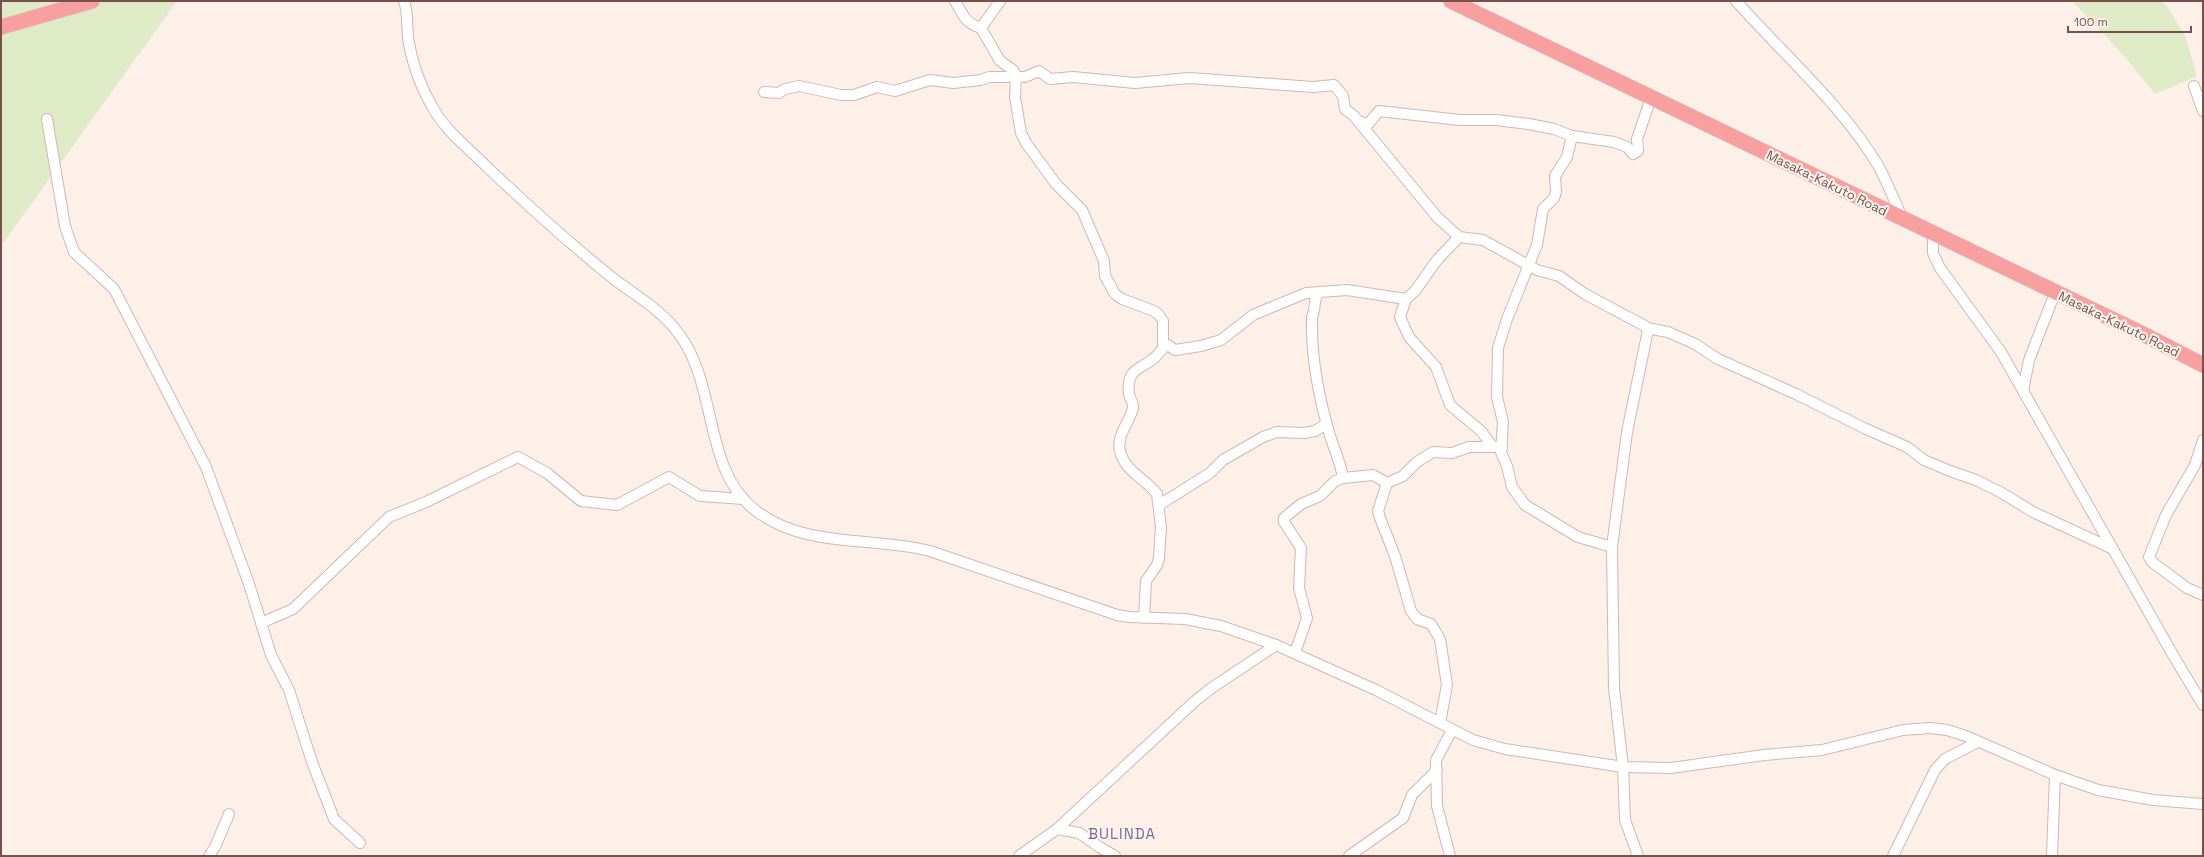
<svg xmlns="http://www.w3.org/2000/svg" width="2204" height="857" font-family="'Space Grotesk',sans-serif">
<style>
.green{fill:#deebc6}
.lines{fill:none;stroke-linecap:round;stroke-linejoin:round}
.minor-casing{stroke:#d2b7b0;stroke-width:12}
.highway-casing{stroke:#d9cecd;stroke-width:16}
.minor{stroke:#fff;stroke-width:10}
.highway{stroke:#f7a09f;stroke-width:15}
.labels{text-anchor:middle;dominant-baseline:central;stroke-width:4;stroke-linejoin:round;paint-order:stroke}
.street-label{font-size:13px;fill:#78504b;stroke:#fff5ef}
.quarter-label{font-size:15px;letter-spacing:1px;fill:#7d679b;stroke:#fff5ef}
</style>
<rect width="100%" height="100%" fill="#fdf0e8"/>
<g class="green">
<path d="M 1,1 L 177,1 L 1,246 Z"/>
<path d="M 2072,1 L 2163,1 L 2185,35 L 2197,76 L 2155,94 L 2125,57 Z"/>
</g>
<g class="lines">
<g class="minor-casing">
<g id="minor">
<path d="M 404,1 C 408,12 407,26 408,38 C 412,63 420,86 433,108 C 445,130 468,148 486,166 C 526,204 567,241 610,276 C 634,295 661,309 679,334 C 718,386 703,470 755,510 C 805,549 872,536 930,551 L 1117,615 L 1130,617 L 1185,619 L 1221,626 L 1276,645 L 1376,690 L 1473,740 L 1505,749 L 1623,767 L 1671,768 L 1764,755 L 1822,750 L 1903,730 L 1930,728 L 1947,730 L 1966,736 L 2055,775 L 2098,790 L 2153,800 L 2203,804"/>
<path d="M 955,1 C 963,15 965,23 981,28 L 1000,61 L 1013,70 L 1016,76 L 1015,97 L 1021,133 L 1026,143 L 1056,184 L 1082,210 L 1104,261 L 1105,276 L 1115,294 L 1122,299 L 1154,311 L 1159,315 L 1163,321 L 1163,347"/>
<path d="M 1736,1 C 1782,53 1844,107 1879,167 C 1888,184 1895,202 1903,220"/>
<path d="M 981,28 L 1000,1"/>
<path d="M 2194,86 L 2203,111"/>
<path d="M 764,92 L 779,93 L 785,89 L 799,86 L 841,95 L 854,95 L 877,87 L 895,91 L 930,80 L 953,83 L 981,80 L 989,77 L 1025,77 L 1039,71 L 1050,79 L 1073,77 L 1135,83 L 1189,78 L 1313,87 L 1334,85 L 1343,96 L 1345,109 L 1354,116 L 1437,217 L 1459,237 L 1483,240 L 1537,270 L 1559,276 L 1585,294 L 1645,326 L 1648,330 L 1627,432 L 1612,547 L 1614,688 L 1623,767 L 1625,820 L 1638,856"/>
<path d="M 47,119 L 65,226 L 74,252 L 114,289 L 206,467 L 249,584 L 271,655 L 289,690 L 312,762 L 334,819 L 360,843"/>
<path d="M 1358,121 L 1368,124 L 1379,111 L 1460,120 L 1496,120 L 1529,124 L 1554,129 L 1572,136 L 1614,142 L 1627,147 L 1633,154 L 1638,151 L 1637,139 L 1651,98"/>
<path d="M 1572,136 L 1567,157 L 1555,176 L 1556,192 L 1554,198 L 1543,209 L 1537,245 L 1507,319 L 1498,348 L 1497,397 L 1503,422 L 1501,452 L 1507,466 L 1512,487 L 1525,505 L 1578,537 L 1612,547"/>
<path d="M 1933,233 L 1933,253 L 1940,268 L 2001,352 L 2173,655 L 2203,705"/>
<path d="M 1459,237 L 1437,260 L 1415,291 L 1406,299 L 1400,317 L 1409,337 L 1436,367 L 1450,405 L 1481,431 L 1492,446"/>
<path d="M 1318,293 C 1313,301 1316,309 1312,317 C 1311,354 1317,389 1327,425 C 1331,443 1340,459 1343,478"/>
<path d="M 1647,328 L 1668,332 L 1695,344 L 1718,359 L 1796,394 L 1864,428 L 1907,447 L 1924,460 L 1950,471 L 1976,480 L 2002,493 L 2033,512 L 2113,549"/>
<path d="M 2023,391 L 2029,360 L 2055,293"/>
<path d="M 2203,440 L 2195,465 L 2166,515 L 2149,557 L 2152,562 L 2187,588 L 2203,595"/>
<path d="M 1159,505 L 1210,473 L 1223,460 L 1263,437 L 1277,432 L 1304,433 L 1315,431 L 1326,424"/>
<path d="M 1144,618 L 1146,581 L 1157,565 L 1159,558 L 1161,527 L 1157,494 C 1146,479 1125,472 1120,451 C 1116,435 1130,422 1133,408 C 1134,403 1130,399 1129,394 C 1126,369 1139,370 1153,359 C 1159,355 1161,348 1168,345 L 1175,350 L 1201,346 L 1221,340 L 1253,315 L 1306,293 L 1347,290 L 1406,299"/>
<path d="M 261,623 L 293,609 L 389,517 L 426,502 L 518,457 L 547,473 L 581,501 L 617,505 L 669,477 L 700,496 L 744,499"/>
<path d="M 1295,653 L 1307,618 L 1299,588 L 1301,548 L 1284,522 L 1284,518 L 1301,504 L 1320,496 L 1335,481 L 1343,478 L 1373,475 L 1387,483"/>
<path d="M 1440,723 L 1447,685 L 1440,639 L 1431,624 L 1417,619 L 1411,611 L 1395,556 L 1380,518 L 1378,511 L 1387,483 L 1403,476 L 1417,462 L 1433,452 L 1452,453 L 1469,447 L 1502,447"/>
<path d="M 1057,829 L 1079,833 L 1101,848 L 1115,856"/>
<path d="M 209,856 L 215,847 L 229,814"/>
<path d="M 1019,856 L 1057,829 L 1194,702 L 1213,687 L 1276,645"/>
<path d="M 1349,856 L 1403,818 L 1412,795 L 1437,770"/>
<path d="M 1450,856 L 1437,806 L 1436,760 L 1452,730"/>
<path d="M 1893,856 L 1935,770 L 1945,759 L 1978,742"/>
<path d="M 2052,856 L 2055,775"/>
</g>
</g>
<g class="highway-casing">
<g id="highway">
<path d="M 1451,1 L 2143,334 L 2203,365"/>
<path d="M 1,27 L 92,1"/>
</g>
</g>
<use href="#minor" class="minor"/>
<use href="#highway" class="highway"/>
</g>
<g class="labels">
<g class="street-label">
<text transform="translate(1827 183) rotate(26)">Masaka-Kakuto Road</text>
<text transform="translate(2119 324) rotate(26)">Masaka-Kakuto Road</text>
</g>
<g class="quarter-label">
<text x="1122" y="833">BULINDA</text>
</g>
</g>
<rect width="2204" height="857" fill="none" stroke="#78504b" stroke-width="4"/>
<path d="M2068 26v6h123v-6" fill="none" stroke="#78504b" stroke-width="2"/>
<text x="2074" y="26" font-size="12" fill="#78504b" stroke="#fff5ef" stroke-width="3" paint-order="stroke">100 m</text>
</svg>
